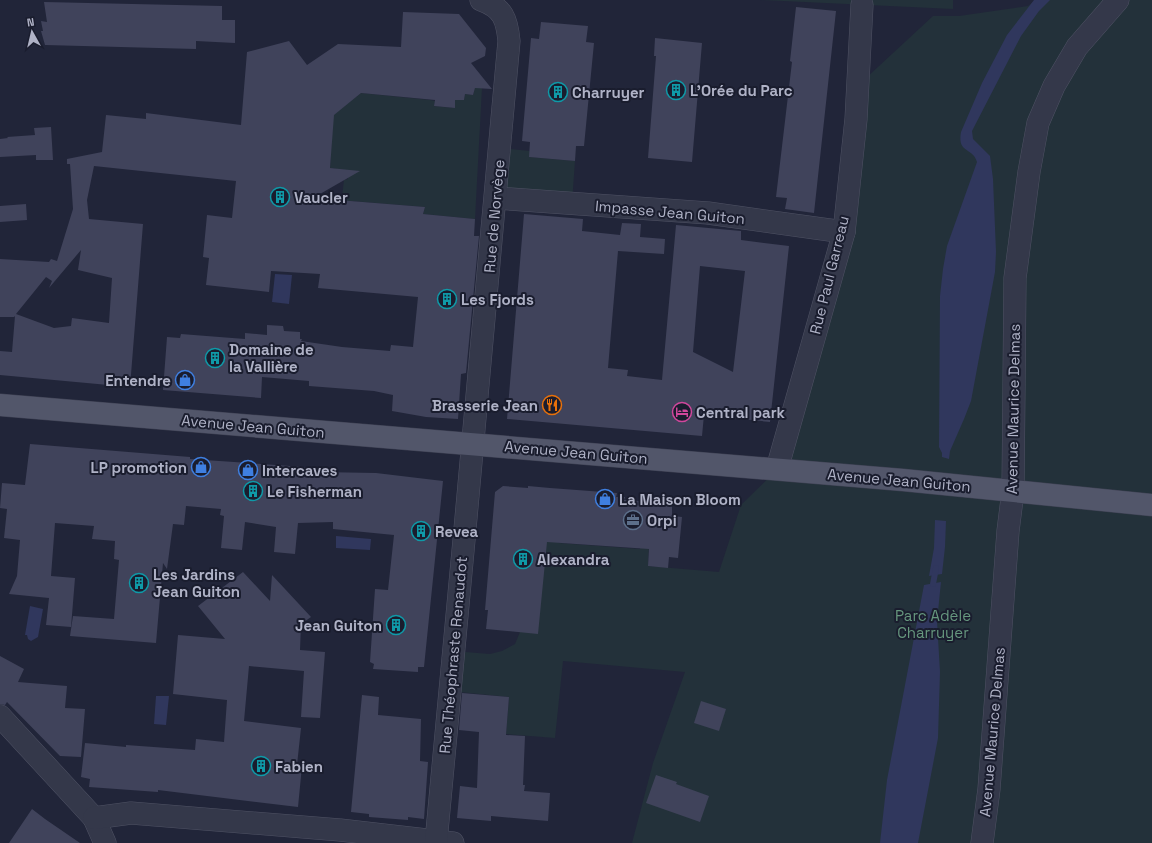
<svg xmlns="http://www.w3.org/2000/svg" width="1152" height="843" font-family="'Space Grotesk',sans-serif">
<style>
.green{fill:#23313a}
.water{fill:#30375d}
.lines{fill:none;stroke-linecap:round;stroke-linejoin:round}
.stream{stroke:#30375d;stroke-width:6}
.building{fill:#40435b;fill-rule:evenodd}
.minor-casing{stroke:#4f5264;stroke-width:23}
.major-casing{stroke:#3e4153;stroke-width:23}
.minor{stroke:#34384a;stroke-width:22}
.major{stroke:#52566a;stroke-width:22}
.labels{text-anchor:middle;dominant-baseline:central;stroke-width:4;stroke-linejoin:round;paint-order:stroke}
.poi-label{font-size:15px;font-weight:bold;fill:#afb2c6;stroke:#1a1d2e;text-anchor:start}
.street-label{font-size:15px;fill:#afb2c6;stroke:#1a1d2e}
.park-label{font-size:15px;fill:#66977e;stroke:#1a1d2e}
</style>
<rect width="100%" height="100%" fill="#212539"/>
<g class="green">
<path d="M 760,0 L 953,0 L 953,9 Z"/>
<path d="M 1035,0 L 1152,0 L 1152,843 L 632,843 L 653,763 L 685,672 L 563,661 L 555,738 L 506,734 L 509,697 L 449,691 L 453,651 L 490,654 L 502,651 L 515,644 L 520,632 L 538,555 L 550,536 L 559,543 L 640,549 L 640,546 L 649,547 L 648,566 L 719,572 L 741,505 L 786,461 L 865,79 L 933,16 L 959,16 L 1028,6 Z"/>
<path d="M 475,88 L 482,88 L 475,219 L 423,214 L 425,207 L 351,201 L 341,205 L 344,180 L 348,179 L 347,174 L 344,170 L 330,168 L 333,115 L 361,93 L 430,100 L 435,101 L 434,106 L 454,108 L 455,100 L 464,100 L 465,94 L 473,95 Z"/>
<path d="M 501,148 L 530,151 L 530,157 L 575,161 L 572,203 L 496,198 Z"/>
</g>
<g class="water">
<path d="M 1034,0 L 1050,0 L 1039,11 L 1021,36 L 972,131 L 973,139 L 990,156 L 993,179 L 996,252 L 995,272 L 971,401 L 964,419 L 950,451 L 949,459 L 942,457 L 942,453 L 939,447 L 940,296 L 943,269 L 947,246 L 977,162 C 973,147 957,154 961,132 L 982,83 L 1007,35 Z"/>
<path d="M 275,274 L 292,275 L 289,304 L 272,302 Z"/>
<path d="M 935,520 L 946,521 L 945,547 L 942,574 L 929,576 L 934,548 Z"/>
<path d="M 336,536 L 371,539 L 370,550 L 336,548 Z"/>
<path d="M 941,582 L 937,621 L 940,672 L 938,738 L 918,843 L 880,843 L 887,780 L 924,585 Z"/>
<path d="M 30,606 L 43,609 L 38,637 L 31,641 L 28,639 L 27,635 L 25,635 Z"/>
<path d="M 156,696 L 169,696 L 166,725 L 154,724 Z"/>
</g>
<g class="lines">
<path class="stream" d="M 933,584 L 936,568"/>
</g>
<g class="building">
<path d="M 44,2 L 222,6 L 222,20 L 235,20 L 235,43 L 196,41 L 196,49 L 45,45 L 41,31 L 43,31 L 41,21 L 47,22 Z"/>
<path d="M 796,7 L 836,11 L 814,213 L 785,209 L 787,198 L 776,197 L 792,62 L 790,61 Z"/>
<path d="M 403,12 L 459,14 L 486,48 L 485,56 L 471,63 L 492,89 L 475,88 L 473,95 L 465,94 L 464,100 L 455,100 L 455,108 L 434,106 L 435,100 L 361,93 L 334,115 L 330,168 L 360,171 L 313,198 L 425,207 L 423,214 L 475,219 L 474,236 L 479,236 L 466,373 L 461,374 L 458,419 L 426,417 L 392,411 L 393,395 L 374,391 L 309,386 L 309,381 L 262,377 L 261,398 L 163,390 L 167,337 L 180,338 L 181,334 L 245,339 L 245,333 L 267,335 L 267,325 L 283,326 L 284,331 L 300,332 L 300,339 L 302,339 L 301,341 L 342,347 L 390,351 L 391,345 L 413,347 L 418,297 L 318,288 L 320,274 L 271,271 L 269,292 L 206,285 L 209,258 L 203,257 L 207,215 L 232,218 L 236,181 L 94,166 L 87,200 L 89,219 L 143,224 L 130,387 L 0,375 L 0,351 L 12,352 L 15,316 L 14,317 L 0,317 L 0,259 L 49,262 L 51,259 L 57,261 L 73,209 L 70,164 L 67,164 L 67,159 L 102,152 L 106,115 L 146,119 L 146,113 L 241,125 L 247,52 L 289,41 L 307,65 L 338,44 L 401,47 ZM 81,250 L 78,270 L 112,278 L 109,323 L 72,318 L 71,326 L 54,328 L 16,314 L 46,277 L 52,281 L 49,288 Z"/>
<path d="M 541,22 L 588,26 L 586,42 L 594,43 L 584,146 L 576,146 L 575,161 L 529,157 L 530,142 L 522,141 L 531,38 L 539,39 Z"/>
<path d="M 655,38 L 702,43 L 692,162 L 648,158 L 656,56 L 654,56 Z"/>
<path d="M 51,127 L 53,160 L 36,160 L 36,155 L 0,157 L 0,139 L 8,138 L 7,137 L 35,135 L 34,128 Z"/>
<path d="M 26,204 L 27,220 L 0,222 L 0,206 Z"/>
<path d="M 524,214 L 583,219 L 582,231 L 620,235 L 622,223 L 641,224 L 640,237 L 665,239 L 664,254 L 618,251 L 608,368 L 628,370 L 627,376 L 662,380 L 676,225 L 741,231 L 741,240 L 789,246 L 770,422 L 704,415 L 702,436 L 507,419 ZM 700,266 L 745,271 L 733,372 L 693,352 Z"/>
<path d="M 30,444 L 190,457 L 190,459 L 319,468 L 319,472 L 376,473 L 443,481 L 424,667 L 418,667 L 418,672 L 373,669 L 374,664 L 370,662 L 375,589 L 388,590 L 394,535 L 333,529 L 333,522 L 298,523 L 295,554 L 274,552 L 276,527 L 245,522 L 242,550 L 221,548 L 224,516 L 220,515 L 221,509 L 186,506 L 184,525 L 173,524 L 167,569 L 163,563 L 156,643 L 70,636 L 73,616 L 114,619 L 119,560 L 114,559 L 115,541 L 92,539 L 94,526 L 55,523 L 51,576 L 75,578 L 71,627 L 46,625 L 49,598 L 9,594 L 17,576 L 20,540 L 4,538 L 7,509 L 0,508 L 2,483 L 25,485 Z"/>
<path d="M 503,486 L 528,488 L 528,486 L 550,488 L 617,493 L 616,497 L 625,497 L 624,500 L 654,502 L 654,504 L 672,506 L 672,516 L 682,517 L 678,558 L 669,557 L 668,568 L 648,566 L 649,549 L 547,542 L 538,634 L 486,629 L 488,610 L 485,610 L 495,492 Z"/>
<path d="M 243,572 L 270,601 L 272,575 L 311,617 L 301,624 L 300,650 L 325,652 L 320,718 L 301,717 L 304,671 L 249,666 L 244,721 L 301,728 L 297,765 L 302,766 L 298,807 L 158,790 L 158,792 L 89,787 L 90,779 L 81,777 L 85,743 L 126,747 L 126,745 L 195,750 L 196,739 L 224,742 L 227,700 L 173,694 L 178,635 L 225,639 L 198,606 Z"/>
<path d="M 0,656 L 24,669 L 18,682 L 67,686 L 65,708 L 85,709 L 81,757 L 60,756 L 7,702 L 5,705 L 0,704 Z"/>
<path d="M 462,693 L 509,697 L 506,735 L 525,736 L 523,785 L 525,785 L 524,791 L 550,793 L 548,821 L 491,816 L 491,821 L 457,818 L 460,786 L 477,788 L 479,732 L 459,730 Z"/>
<path d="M 362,695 L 379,697 L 378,715 L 421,719 L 420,761 L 428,762 L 424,819 L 408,817 L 408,820 L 369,817 L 369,814 L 351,812 Z"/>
<path d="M 701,701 L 726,709 L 719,731 L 694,723 Z"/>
<path d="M 656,775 L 677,782 L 676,784 L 709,796 L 700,822 L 646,803 Z"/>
<path d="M 32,809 L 45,819 L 80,843 L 9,843 Z"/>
</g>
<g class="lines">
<g class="minor-casing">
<g id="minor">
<path d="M 496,198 L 708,213 L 844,232"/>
<path d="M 777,469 L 844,232 L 856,119 L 862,5"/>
<path d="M 0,716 L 94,818 L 105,843"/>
<path d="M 94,818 L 131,813 L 340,830 L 453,843"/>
<path d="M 436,842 C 460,575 487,308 509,41 C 507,19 503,8 481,0"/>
<path d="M 982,843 L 989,789 L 1008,531 L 1013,491 L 1015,278 L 1029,172 L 1038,123 L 1054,86 L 1077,47 L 1118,0"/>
</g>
</g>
<g class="major-casing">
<path id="major" d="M 0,405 L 903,480 L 1152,505"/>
</g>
<use href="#minor" class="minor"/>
<use href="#major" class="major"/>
</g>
<defs>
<g id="building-ring" transform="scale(1)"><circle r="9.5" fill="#1a1d2e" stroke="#0f9aa8" stroke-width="1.5"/><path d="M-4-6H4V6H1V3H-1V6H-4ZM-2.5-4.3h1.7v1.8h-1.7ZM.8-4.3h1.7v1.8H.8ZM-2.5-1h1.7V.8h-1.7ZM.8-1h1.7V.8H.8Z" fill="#0f9aa8"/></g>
<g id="shop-ring" transform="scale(1)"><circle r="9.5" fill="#1a1d2e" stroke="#3f7fe0" stroke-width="1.5"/><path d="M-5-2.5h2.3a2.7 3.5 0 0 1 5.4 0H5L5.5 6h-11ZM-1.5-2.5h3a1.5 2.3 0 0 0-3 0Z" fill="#3f7fe0"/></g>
<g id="restaurant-ring" transform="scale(1)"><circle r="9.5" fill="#1a1d2e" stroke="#e8710a" stroke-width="1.5"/><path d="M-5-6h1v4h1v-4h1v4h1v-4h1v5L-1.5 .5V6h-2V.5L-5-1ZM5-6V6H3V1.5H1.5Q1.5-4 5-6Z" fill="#e8710a"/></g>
<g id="hotel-ring" transform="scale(1)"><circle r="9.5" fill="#1a1d2e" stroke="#d1479c" stroke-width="1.5"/><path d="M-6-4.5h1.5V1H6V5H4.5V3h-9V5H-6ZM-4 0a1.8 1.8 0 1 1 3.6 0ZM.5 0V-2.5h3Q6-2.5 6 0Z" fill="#d1479c"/></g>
<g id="office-ring" transform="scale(1)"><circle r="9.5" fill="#1a1d2e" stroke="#5c6f8a" stroke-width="1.5"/><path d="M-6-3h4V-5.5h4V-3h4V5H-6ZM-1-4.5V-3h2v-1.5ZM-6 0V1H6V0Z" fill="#5c6f8a"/></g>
</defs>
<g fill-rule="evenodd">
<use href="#building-ring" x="676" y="90"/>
<use href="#building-ring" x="558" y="92"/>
<use href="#building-ring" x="280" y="197"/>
<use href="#building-ring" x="447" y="299"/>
<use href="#building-ring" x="215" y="358"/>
<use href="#shop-ring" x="185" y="380"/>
<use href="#restaurant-ring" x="552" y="405"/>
<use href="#hotel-ring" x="682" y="412"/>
<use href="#shop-ring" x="201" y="467"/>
<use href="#shop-ring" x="248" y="470"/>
<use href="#building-ring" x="253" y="491"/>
<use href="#shop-ring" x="605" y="499"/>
<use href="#office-ring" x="633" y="520"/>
<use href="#building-ring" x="421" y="531"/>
<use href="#building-ring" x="523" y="559"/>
<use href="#building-ring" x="139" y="583"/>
<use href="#building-ring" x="396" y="625"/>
<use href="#building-ring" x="261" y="766"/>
</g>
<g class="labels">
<g class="poi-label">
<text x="690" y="90">L'Orée du Parc</text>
<text x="572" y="92">Charruyer</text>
<text x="294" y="197">Vaucler</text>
<text x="461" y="299">Les Fjords</text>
<text x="229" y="349">Domaine de<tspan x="229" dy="17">la Vallière</tspan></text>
<text x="171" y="380" text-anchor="end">Entendre</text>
<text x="538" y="405" text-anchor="end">Brasserie Jean</text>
<text x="696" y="412">Central park</text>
<text x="187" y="467" text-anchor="end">LP promotion</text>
<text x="262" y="470">Intercaves</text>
<text x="267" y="491">Le Fisherman</text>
<text x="619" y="499">La Maison Bloom</text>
<text x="647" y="520">Orpi</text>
<text x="435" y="531">Revea</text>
<text x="537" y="559">Alexandra</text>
<text x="153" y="574">Les Jardins<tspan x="153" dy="17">Jean Guiton</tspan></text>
<text x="382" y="625" text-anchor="end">Jean Guiton</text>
<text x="275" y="766">Fabien</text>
</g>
<g class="street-label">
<text transform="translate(670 212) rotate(5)">Impasse Jean Guiton</text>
<text transform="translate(494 216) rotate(-85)">Rue de Norvège</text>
<text transform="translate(829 275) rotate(-76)">Rue Paul Garreau</text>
<text transform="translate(1013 409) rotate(-89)">Avenue Maurice Delmas</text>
<text transform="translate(253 426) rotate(5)">Avenue Jean Guiton</text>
<text transform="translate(576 452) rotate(5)">Avenue Jean Guiton</text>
<text transform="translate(899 480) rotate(5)">Avenue Jean Guiton</text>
<text transform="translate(453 655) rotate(-85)">Rue Théophraste Renaudot</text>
<text transform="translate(992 732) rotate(-85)">Avenue Maurice Delmas</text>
</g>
<g class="park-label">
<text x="933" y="615">Parc Adèle<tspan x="933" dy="17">Charruyer</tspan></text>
</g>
</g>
<g transform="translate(32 32) rotate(352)" stroke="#1a1d2e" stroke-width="3" paint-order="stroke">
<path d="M0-3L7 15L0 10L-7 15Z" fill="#afb2c6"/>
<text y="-6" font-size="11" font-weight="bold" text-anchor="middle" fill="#afb2c6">N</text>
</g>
</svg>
